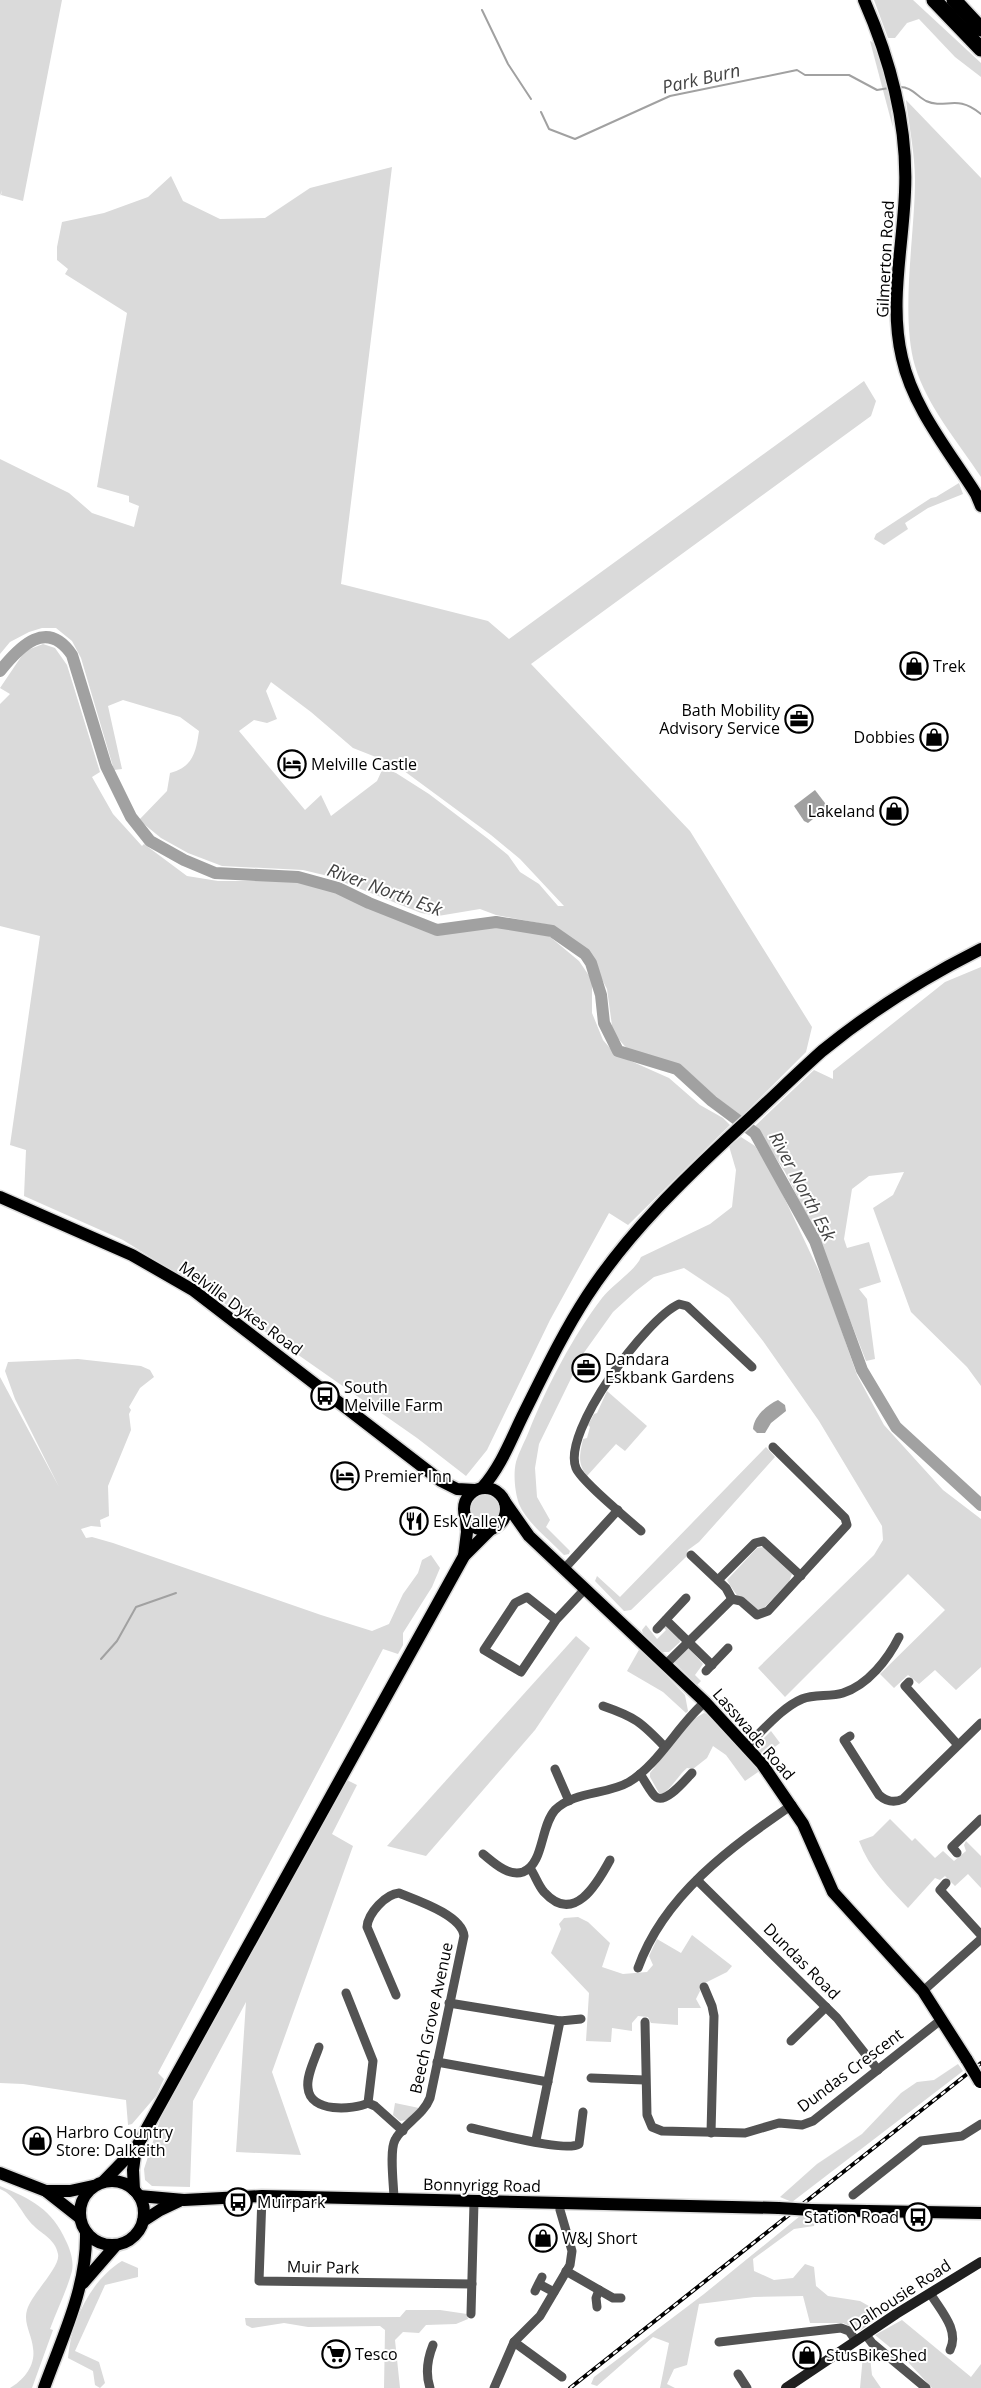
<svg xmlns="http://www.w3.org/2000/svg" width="981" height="2388" font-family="'Open Sans',sans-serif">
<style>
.green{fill:#dadada;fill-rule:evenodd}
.water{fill:#a1a1a1}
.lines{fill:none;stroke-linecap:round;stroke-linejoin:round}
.stream{stroke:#a1a1a1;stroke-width:2}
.river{stroke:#a1a1a1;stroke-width:12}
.primary-casing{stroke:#dbdbdb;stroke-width:15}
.highway-casing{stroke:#dbdbdb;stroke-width:18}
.street{stroke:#535353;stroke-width:9}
.secondary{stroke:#202020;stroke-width:10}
.primary{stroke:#000;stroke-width:12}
.highway{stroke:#000;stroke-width:15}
.rail-casing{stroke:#000;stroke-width:4}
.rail{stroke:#fff;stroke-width:2;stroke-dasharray:5.5;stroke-linecap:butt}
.primary-bridge-casing{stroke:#dbdbdb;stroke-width:15;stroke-linecap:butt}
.primary-bridge{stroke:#000;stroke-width:12}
.labels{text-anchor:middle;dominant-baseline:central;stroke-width:4;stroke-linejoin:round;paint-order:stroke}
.street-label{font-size:16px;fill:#000;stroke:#fff}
.poi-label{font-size:16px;fill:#000;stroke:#fff;text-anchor:start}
.water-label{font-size:18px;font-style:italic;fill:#424242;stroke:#fff}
</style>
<rect width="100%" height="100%" fill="#fff"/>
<g class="green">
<path d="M 0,0 L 62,0 L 23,201 L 1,195 L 2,190 L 0,196 Z"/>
<path d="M 874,0 L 913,0 L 981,63 L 981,77 L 955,57 L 919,19 L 907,23 L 895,38 L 888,38 Z"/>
<path d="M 870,41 C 884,45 892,113 893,128 Z"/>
<path d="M 906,100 L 981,178 L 981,477 C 958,442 927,406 915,366 C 900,314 915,235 915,180 C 915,154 909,126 906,100 Z"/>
<path d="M 392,167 L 341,584 L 488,621 L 509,639 L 864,381 L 876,401 L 871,416 L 531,664 L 690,831 L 812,1027 L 806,1052 L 742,1116 L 720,1100 L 691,1074 L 669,1063 L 631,1053 L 613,1033 L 607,989 L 587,951 L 564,933 L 549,925 L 496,915 L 480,909 L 438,916 L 421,913 L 328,876 L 303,870 L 222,866 L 188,853 L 161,838 L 139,820 L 167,791 L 170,773 C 193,767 196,752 199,731 L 180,717 L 123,700 L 108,706 L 122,769 L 114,770 L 81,658 L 72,641 L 56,628 L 42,628 L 29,632 L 10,642 L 0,654 L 0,459 L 69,493 L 92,513 L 134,527 L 139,506 L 129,502 L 129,496 L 97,487 L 127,313 L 65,274 L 68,269 L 57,260 L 57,247 L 62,222 L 104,213 L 148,197 L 171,176 L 183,201 L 220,219 L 265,218 L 310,188 ZM 271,682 L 311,712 L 353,748 L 396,765 L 491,835 L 520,859 L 564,906 L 558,906 L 539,884 L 520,872 L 508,855 L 487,838 L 429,794 L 396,773 L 383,768 L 377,781 L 331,816 L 321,795 L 305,810 L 239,731 L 254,720 L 267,723 L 277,719 L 266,691 Z"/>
<path d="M 959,483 L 963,494 L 928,508 L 905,523 L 908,529 L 884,545 L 874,539 L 876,534 L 931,498 L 936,497 Z"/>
<path d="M 43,644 L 55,648 L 67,665 L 100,772 L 92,777 L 113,814 L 142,846 L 144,844 L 187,876 L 218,881 L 300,881 L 334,891 L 395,919 L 437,934 L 470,931 L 496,925 L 526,929 L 549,936 L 579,961 L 592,980 L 592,1013 L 603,1040 L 615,1054 L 669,1078 L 700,1105 L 723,1118 L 730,1125 L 628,1225 L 609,1213 L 550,1320 L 487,1450 L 466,1476 L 417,1438 L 221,1301 L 123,1240 L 24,1196 L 26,1150 L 10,1145 L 40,936 L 0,926 L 0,704 L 10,694 L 0,688 L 25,651 Z"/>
<path d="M 981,967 L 981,1386 L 967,1367 L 911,1312 L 873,1208 L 893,1195 L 904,1172 L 869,1176 L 852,1189 L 844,1239 L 847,1248 L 869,1242 L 881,1282 L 859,1289 L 867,1299 L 875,1359 L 866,1361 L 820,1242 L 785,1172 L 755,1126 L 814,1070 L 833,1079 L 833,1071 L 945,982 Z"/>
<path d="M 741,1137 L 755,1146 L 773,1174 L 826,1286 L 857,1375 L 884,1425 L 943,1490 L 981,1519 L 981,1667 L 956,1690 L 935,1670 L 919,1684 L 908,1675 L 894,1688 L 880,1674 L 945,1610 L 908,1574 L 785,1697 L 758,1668 L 874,1555 L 883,1540 L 882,1526 L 819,1421 L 763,1341 L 729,1298 L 684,1268 L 654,1277 L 636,1291 L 613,1312 L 583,1354 L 539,1444 L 535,1468 L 537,1497 L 550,1520 L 546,1527 L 570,1551 L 569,1554 L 564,1555 C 550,1540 527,1523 519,1504 C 515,1493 513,1474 516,1462 C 519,1452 525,1441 529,1431 C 547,1386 573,1336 602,1298 C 612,1285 636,1270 641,1257 L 710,1224 L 732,1207 L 736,1170 L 729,1146 Z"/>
<path d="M 78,1359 L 141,1366 L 150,1370 L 154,1377 L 140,1388 L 129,1407 L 131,1410 L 129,1414 L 131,1430 L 108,1486 L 109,1516 L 100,1520 L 101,1527 L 91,1526 L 81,1529 L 86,1538 L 92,1537 L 113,1543 L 321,1615 L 372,1631 L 389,1624 L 403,1594 L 418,1573 L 422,1560 L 431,1555 L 440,1568 L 432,1587 L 403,1633 L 403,1645 L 398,1654 L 383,1649 L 158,2073 L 164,2079 L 156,2096 L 132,2124 L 128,2125 L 126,2100 L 23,2084 L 0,2083 L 0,1377 L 59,1487 L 15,1399 L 5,1371 L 8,1362 Z"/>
<path d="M 607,1391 L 647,1426 L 625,1451 L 616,1444 L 587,1476 C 577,1463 580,1454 583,1439 L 587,1438 L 590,1427 L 588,1425 L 594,1414 L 597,1413 Z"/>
<path d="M 766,1447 L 775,1457 L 699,1542 L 688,1550 L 686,1557 L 631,1610 L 624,1611 L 595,1581 L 597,1576 L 620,1597 Z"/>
<circle cx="486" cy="1509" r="15"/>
<path d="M 763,1547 L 792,1574 L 789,1582 L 762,1610 C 746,1611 734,1592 727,1580 L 757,1548 Z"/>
<path d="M 646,1625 L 657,1639 L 666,1630 L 662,1626 L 667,1626 L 679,1638 L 680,1642 L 669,1652 L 662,1652 L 643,1634 L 642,1630 Z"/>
<path d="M 576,1636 L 590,1648 L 535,1730 L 426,1856 L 387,1846 Z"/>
<path d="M 688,1647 L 703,1664 L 695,1675 L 701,1681 L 697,1685 L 674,1662 Z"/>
<path d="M 640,1648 L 685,1695 L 688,1711 L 686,1713 L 663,1692 L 627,1671 Z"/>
<path d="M 704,1713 L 709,1715 L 761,1770 L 745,1781 L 726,1755 L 713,1746 L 707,1758 L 693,1769 L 687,1768 C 678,1776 673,1786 664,1793 L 659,1793 L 650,1777 L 650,1773 L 692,1720 Z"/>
<path d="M 771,1731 L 780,1743 L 763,1756 L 757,1745 Z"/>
<path d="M 347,1780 L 357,1785 L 332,1834 L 353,1846 L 272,2072 L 301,2155 L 236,2152 L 246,2002 L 193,2101 L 190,2187 L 152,2186 L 145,2180 L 144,2169 L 162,2114 Z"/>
<path d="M 890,1819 L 912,1841 L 915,1838 L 935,1858 L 943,1851 L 954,1861 L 966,1851 L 964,1845 L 966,1841 L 981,1856 L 981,1888 L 968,1874 L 955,1886 L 945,1876 L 940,1880 L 935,1878 L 908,1908 C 888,1887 869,1868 859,1841 L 873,1836 Z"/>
<path d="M 578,1917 L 588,1922 L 610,1943 L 602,1967 L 623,1974 L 647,1972 L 653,1965 L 649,1956 L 657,1939 L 681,1953 L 692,1935 L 732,1966 L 727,1972 L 699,1986 L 700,1991 L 696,1999 L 701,2008 L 678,2008 L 678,2025 L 651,2023 L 648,2017 L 638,2016 L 632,2023 L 632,2031 L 612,2028 L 611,2042 L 586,2041 L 589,1993 L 551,1953 L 561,1929 L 559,1924 L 564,1918 Z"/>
<path d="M 958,2064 L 963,2071 L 792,2202 L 780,2197 L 817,2164 L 862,2134 L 901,2093 L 917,2082 L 934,2080 Z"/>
<path d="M 395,2103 L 419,2108 L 407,2120 L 400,2121 L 393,2115 Z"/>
<path d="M 0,2186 C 31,2199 52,2209 66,2241 C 70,2249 74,2261 72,2271 C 67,2290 57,2310 50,2329 L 53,2330 L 32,2388 L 10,2388 C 24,2380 36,2365 33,2348 C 32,2335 23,2323 27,2310 C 32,2293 61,2267 58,2254 C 55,2239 43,2235 34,2226 C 21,2214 17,2196 0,2189 Z"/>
<path d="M 800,2216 L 816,2216 L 814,2226 L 794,2229 L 753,2259 L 754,2271 L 774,2280 L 793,2278 L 805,2264 L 814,2267 L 816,2286 L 828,2296 L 860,2301 L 883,2314 L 860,2331 L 843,2323 L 810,2323 L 803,2296 L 754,2297 L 699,2304 L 687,2365 L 674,2369 L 667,2384 L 675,2388 L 660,2388 L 669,2343 L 653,2337 L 597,2386 L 591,2384 L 594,2377 L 704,2294 Z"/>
<path d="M 122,2261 L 138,2268 L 138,2277 L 105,2285 L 75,2351 L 99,2362 L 105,2383 L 100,2388 L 95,2385 L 93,2371 L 68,2358 C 71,2321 91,2280 122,2261 Z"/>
<path d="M 406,2310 L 440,2310 L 467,2314 L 468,2319 L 456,2324 L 426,2325 L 419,2333 L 403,2332 L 395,2340 L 400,2388 L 384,2388 L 385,2330 L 380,2326 L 308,2327 L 284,2323 L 252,2328 L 246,2325 L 245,2318 L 400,2317 Z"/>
<path d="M 902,2320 L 971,2377 L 981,2364 L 981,2388 L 932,2388 L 908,2362 L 875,2335 Z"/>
<path d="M 863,2355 L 870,2357 L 872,2375 L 881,2388 L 860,2388 Z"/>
</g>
<g class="water">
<path d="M 815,790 L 828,807 L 808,823 L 804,821 L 794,806 Z"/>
<path d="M 778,1400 L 785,1405 L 786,1411 L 771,1423 L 765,1433 L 757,1433 L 753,1429 C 754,1416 767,1405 778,1400 Z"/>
</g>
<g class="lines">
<g class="stream">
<path d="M 482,10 L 508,64 L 531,99"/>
<path d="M 899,87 C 910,86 917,96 926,101 C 946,110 956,93 981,114"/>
<path d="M 541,112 L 549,129 L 575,139 L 670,96 L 797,70 L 805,75 L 849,75 L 877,90 L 889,88"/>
<path d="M 101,1659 L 117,1641 L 136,1607 L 176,1593"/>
</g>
<path class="river" d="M 0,671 C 20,646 47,618 72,655 L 106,766 L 131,817 L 150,841 L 184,860 L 215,873 L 298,877 L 338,888 L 369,903 L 437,930 L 496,922 L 552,931 L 585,954 L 591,963 L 601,995 L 604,1023 L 618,1051 L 677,1069 L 712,1101 L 755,1133 L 815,1241 L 862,1370 L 896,1427 L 981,1505"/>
<g class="primary-casing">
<g id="primary">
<path d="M 864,0 C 890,59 908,126 905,192 C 903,246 889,304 902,358 C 913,408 949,451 976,494 L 981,506"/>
<path d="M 0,1197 L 132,1255 L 193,1290 L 441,1481 L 457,1489 L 475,1490"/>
<circle cx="485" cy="1509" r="21"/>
<path d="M 482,1488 C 502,1465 511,1439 524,1413 C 544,1373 563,1333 587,1296 C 628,1233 684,1179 739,1128 C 767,1103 794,1076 822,1051 C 871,1011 925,977 981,949"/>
<path d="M 505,1502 L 529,1536 L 705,1702 L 762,1764 L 803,1824 L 833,1892 L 923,1991 L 967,2060"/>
<path d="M 464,1556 L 467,1532 L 466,1518"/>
<path d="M 0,2173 L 46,2191 L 79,2217"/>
<circle cx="112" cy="2213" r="32"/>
<path d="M 103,2182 L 136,2148 L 464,1556 L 491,1529"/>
<path d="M 134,2190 L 133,2170 L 136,2148"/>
<path d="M 46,2191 L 70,2191 L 93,2186"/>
<path d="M 139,2196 L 184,2200 L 262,2196 L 779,2208"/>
<path d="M 811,2210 L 981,2213"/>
<path d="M 143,2221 L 160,2210 L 179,2201"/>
<path d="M 83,2283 L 116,2245"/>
<path d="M 44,2388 C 62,2338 87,2288 86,2234"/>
</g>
</g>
<g class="highway-casing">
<g id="highway">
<path d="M 934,0 L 981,49"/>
<path d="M 954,0 L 981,29"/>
</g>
</g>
<g class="street">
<path d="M 641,1531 C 629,1520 581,1481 576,1468 C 561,1432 647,1318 679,1304 L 687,1306 L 752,1367"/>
<path d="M 691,1555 L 726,1588 L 732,1599"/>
<path d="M 564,1569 L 618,1510"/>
<path d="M 718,1580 L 755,1543 L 763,1541 L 801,1576"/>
<path d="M 556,1620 L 527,1597 L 515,1603 L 484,1650 L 521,1672 L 556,1620 L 585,1589"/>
<path d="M 666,1620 L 712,1665"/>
<path d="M 657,1629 L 686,1598"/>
<path d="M 666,1664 L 732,1599 L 741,1601 L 757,1615 L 768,1611 L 847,1525 L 845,1518 L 773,1447"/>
<path d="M 706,1671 L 728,1648"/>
<path d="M 909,1682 L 905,1686 L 958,1745"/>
<path d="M 603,1706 C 635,1717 641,1722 664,1746"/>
<path d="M 850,1736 L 844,1740 L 879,1795 C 887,1802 894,1803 903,1799 L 981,1723"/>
<path d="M 746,1746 C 763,1731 781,1708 802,1699 C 814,1694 830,1697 843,1693 C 868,1685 888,1659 899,1637"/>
<path d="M 555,1769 L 569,1801"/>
<path d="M 640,1774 C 644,1779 652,1795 656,1797 C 666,1804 685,1780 692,1773"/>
<path d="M 957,1853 L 952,1847 L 981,1819"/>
<path d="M 483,1854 C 493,1862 508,1877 523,1872 C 544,1864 540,1827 555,1810 C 574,1791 607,1795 629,1782 C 659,1764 678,1725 705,1702"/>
<path d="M 530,1868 C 535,1875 538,1885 544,1892 C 574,1925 597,1884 610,1860"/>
<path d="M 697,1880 L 837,2018 L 878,2070"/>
<path d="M 946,1883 L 940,1890 L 981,1935"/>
<path d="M 638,1968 C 664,1895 731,1847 792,1805"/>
<path d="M 704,1987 L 712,2006 L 714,2016 L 711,2133"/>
<path d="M 923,1991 L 981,1939"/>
<path d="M 346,1993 L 373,2061 L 368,2103 L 375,2106 L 403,2131"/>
<path d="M 449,2003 L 560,2021 L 581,2019"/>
<path d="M 645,2022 L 647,2115 L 652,2127 L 662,2131 L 745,2133 L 779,2123 L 802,2125 L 813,2121 L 942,2019"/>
<path d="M 791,2041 L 826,2007"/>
<path d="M 319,2047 C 315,2059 306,2076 308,2088 C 310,2113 353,2110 368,2103"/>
<path d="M 437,2062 L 548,2082"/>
<path d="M 591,2078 L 645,2080"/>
<path d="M 471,2128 C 491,2132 566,2153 579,2144 L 583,2112"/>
<path d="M 536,2140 L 560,2021"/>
<path d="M 853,2195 L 921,2141 L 962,2136 L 981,2124"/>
<path d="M 262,2196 L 259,2281 L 472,2284"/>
<path d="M 394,2200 C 394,2186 389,2151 395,2140 C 403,2124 423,2116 430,2098 L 464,1936 C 462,1915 416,1900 399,1893 C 386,1894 368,1913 367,1927 L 396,1995"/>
<path d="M 566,2271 L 613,2298 L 621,2298"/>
<path d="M 539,2284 L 554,2292"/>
<path d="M 535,2291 L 542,2277"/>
<path d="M 930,2293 C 940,2310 960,2330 950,2350"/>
<path d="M 597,2307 L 596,2298 L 599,2290"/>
<path d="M 471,2314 L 474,2202"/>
<path d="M 866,2335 L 872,2343 L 926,2388"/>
<path d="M 514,2342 L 562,2377"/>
<path d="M 719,2342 L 841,2328 L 849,2331 L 856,2341"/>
<path d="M 738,2374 L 747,2388"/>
<path d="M 430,2388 C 425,2373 427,2360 433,2345"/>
<path d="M 494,2388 L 514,2342 L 540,2316 L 570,2265 L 572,2251 L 560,2210 L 560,2203"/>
</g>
<path class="secondary" d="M 786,2388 L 896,2314 L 981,2262"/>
<use href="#primary" class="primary"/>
<use href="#highway" class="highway"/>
<g class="rail-casing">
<path id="rail" d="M 570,2388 L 981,2063"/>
</g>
<use href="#rail" class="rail"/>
<g class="primary-bridge-casing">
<g id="primary-bridge">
<path d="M 967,2060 L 980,2082"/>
<path d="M 779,2208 L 811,2210"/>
</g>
</g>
<use href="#primary-bridge" class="primary-bridge"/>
</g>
<defs>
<g id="shop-ring" transform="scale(1.4375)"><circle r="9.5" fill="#fff" stroke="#000" stroke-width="1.5"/><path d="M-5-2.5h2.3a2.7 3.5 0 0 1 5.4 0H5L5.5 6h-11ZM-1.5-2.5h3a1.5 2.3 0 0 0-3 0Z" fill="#000"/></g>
<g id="office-ring" transform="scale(1.4375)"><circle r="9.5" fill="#fff" stroke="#000" stroke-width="1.5"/><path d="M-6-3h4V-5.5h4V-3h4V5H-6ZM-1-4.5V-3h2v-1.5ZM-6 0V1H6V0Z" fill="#000"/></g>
<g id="hotel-ring" transform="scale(1.4375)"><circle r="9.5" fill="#fff" stroke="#000" stroke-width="1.5"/><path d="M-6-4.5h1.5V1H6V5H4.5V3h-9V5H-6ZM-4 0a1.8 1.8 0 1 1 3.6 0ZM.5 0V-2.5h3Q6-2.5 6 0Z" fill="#000"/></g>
<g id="bus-ring" transform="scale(1.4375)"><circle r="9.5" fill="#fff" stroke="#000" stroke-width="1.5"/><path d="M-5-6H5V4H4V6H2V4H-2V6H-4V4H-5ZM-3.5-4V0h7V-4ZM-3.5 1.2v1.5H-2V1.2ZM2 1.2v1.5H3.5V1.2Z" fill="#000"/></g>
<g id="restaurant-ring" transform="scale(1.4375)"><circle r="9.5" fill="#fff" stroke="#000" stroke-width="1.5"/><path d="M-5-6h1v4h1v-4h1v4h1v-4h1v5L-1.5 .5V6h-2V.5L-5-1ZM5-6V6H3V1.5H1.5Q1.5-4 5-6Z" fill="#000"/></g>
<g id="supermarket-ring" transform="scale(1.4375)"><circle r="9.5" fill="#fff" stroke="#000" stroke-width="1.5"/><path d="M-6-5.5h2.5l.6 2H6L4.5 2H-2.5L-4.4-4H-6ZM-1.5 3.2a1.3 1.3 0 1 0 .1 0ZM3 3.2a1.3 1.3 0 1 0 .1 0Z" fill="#000"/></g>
</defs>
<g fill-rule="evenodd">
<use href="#shop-ring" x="914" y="666"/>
<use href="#office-ring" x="799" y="719"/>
<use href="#shop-ring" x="934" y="737"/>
<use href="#hotel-ring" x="292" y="764"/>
<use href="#shop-ring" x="894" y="811"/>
<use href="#office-ring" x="586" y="1368"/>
<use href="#bus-ring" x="325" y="1396"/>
<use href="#hotel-ring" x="345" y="1476"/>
<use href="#restaurant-ring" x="414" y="1521"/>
<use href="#shop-ring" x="37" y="2141"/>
<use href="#bus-ring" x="238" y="2202"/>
<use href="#bus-ring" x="918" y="2217"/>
<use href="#shop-ring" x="543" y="2238"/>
<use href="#supermarket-ring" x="336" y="2354"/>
<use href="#shop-ring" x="807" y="2355"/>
</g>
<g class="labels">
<g class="street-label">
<text transform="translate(885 259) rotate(-87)">Gilmerton Road</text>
<text transform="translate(241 1308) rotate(36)">Melville Dykes Road</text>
<text transform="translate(754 1734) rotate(49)">Lasswade Road</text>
<text transform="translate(802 1961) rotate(45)">Dundas Road</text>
<text transform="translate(431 2018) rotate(-78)">Beech Grove Avenue</text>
<text transform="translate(850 2070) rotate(-37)">Dundas Crescent</text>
<text transform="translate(482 2185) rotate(1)">Bonnyrigg Road</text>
<text transform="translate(323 2267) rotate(1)">Muir Park</text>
<text transform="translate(900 2295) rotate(-33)">Dalhousie Road</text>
</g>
<g class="poi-label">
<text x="933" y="666">Trek</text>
<text x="780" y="710" text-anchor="end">Bath Mobility<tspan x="780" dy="18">Advisory Service</tspan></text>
<text x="915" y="737" text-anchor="end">Dobbies</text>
<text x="311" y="764">Melville Castle</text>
<text x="875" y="811" text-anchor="end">Lakeland</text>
<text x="605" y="1359">Dandara<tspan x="605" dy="18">Eskbank Gardens</tspan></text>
<text x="344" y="1387">South<tspan x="344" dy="18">Melville Farm</tspan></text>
<text x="364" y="1476">Premier Inn</text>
<text x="433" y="1521">Esk Valley</text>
<text x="56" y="2132">Harbro Country<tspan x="56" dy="18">Store: Dalkeith</tspan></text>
<text x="257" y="2202">Muirpark</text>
<text x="899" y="2217" text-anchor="end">Station Road</text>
<text x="562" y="2238">W&amp;J Short</text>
<text x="355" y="2354">Tesco</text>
<text x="826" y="2355">StusBikeShed</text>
</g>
<g class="water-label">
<text transform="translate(701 78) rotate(-13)">Park Burn</text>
<text transform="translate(385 889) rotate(20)">River North Esk</text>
<text transform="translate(803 1186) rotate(62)">River North Esk</text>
</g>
</g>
</svg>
